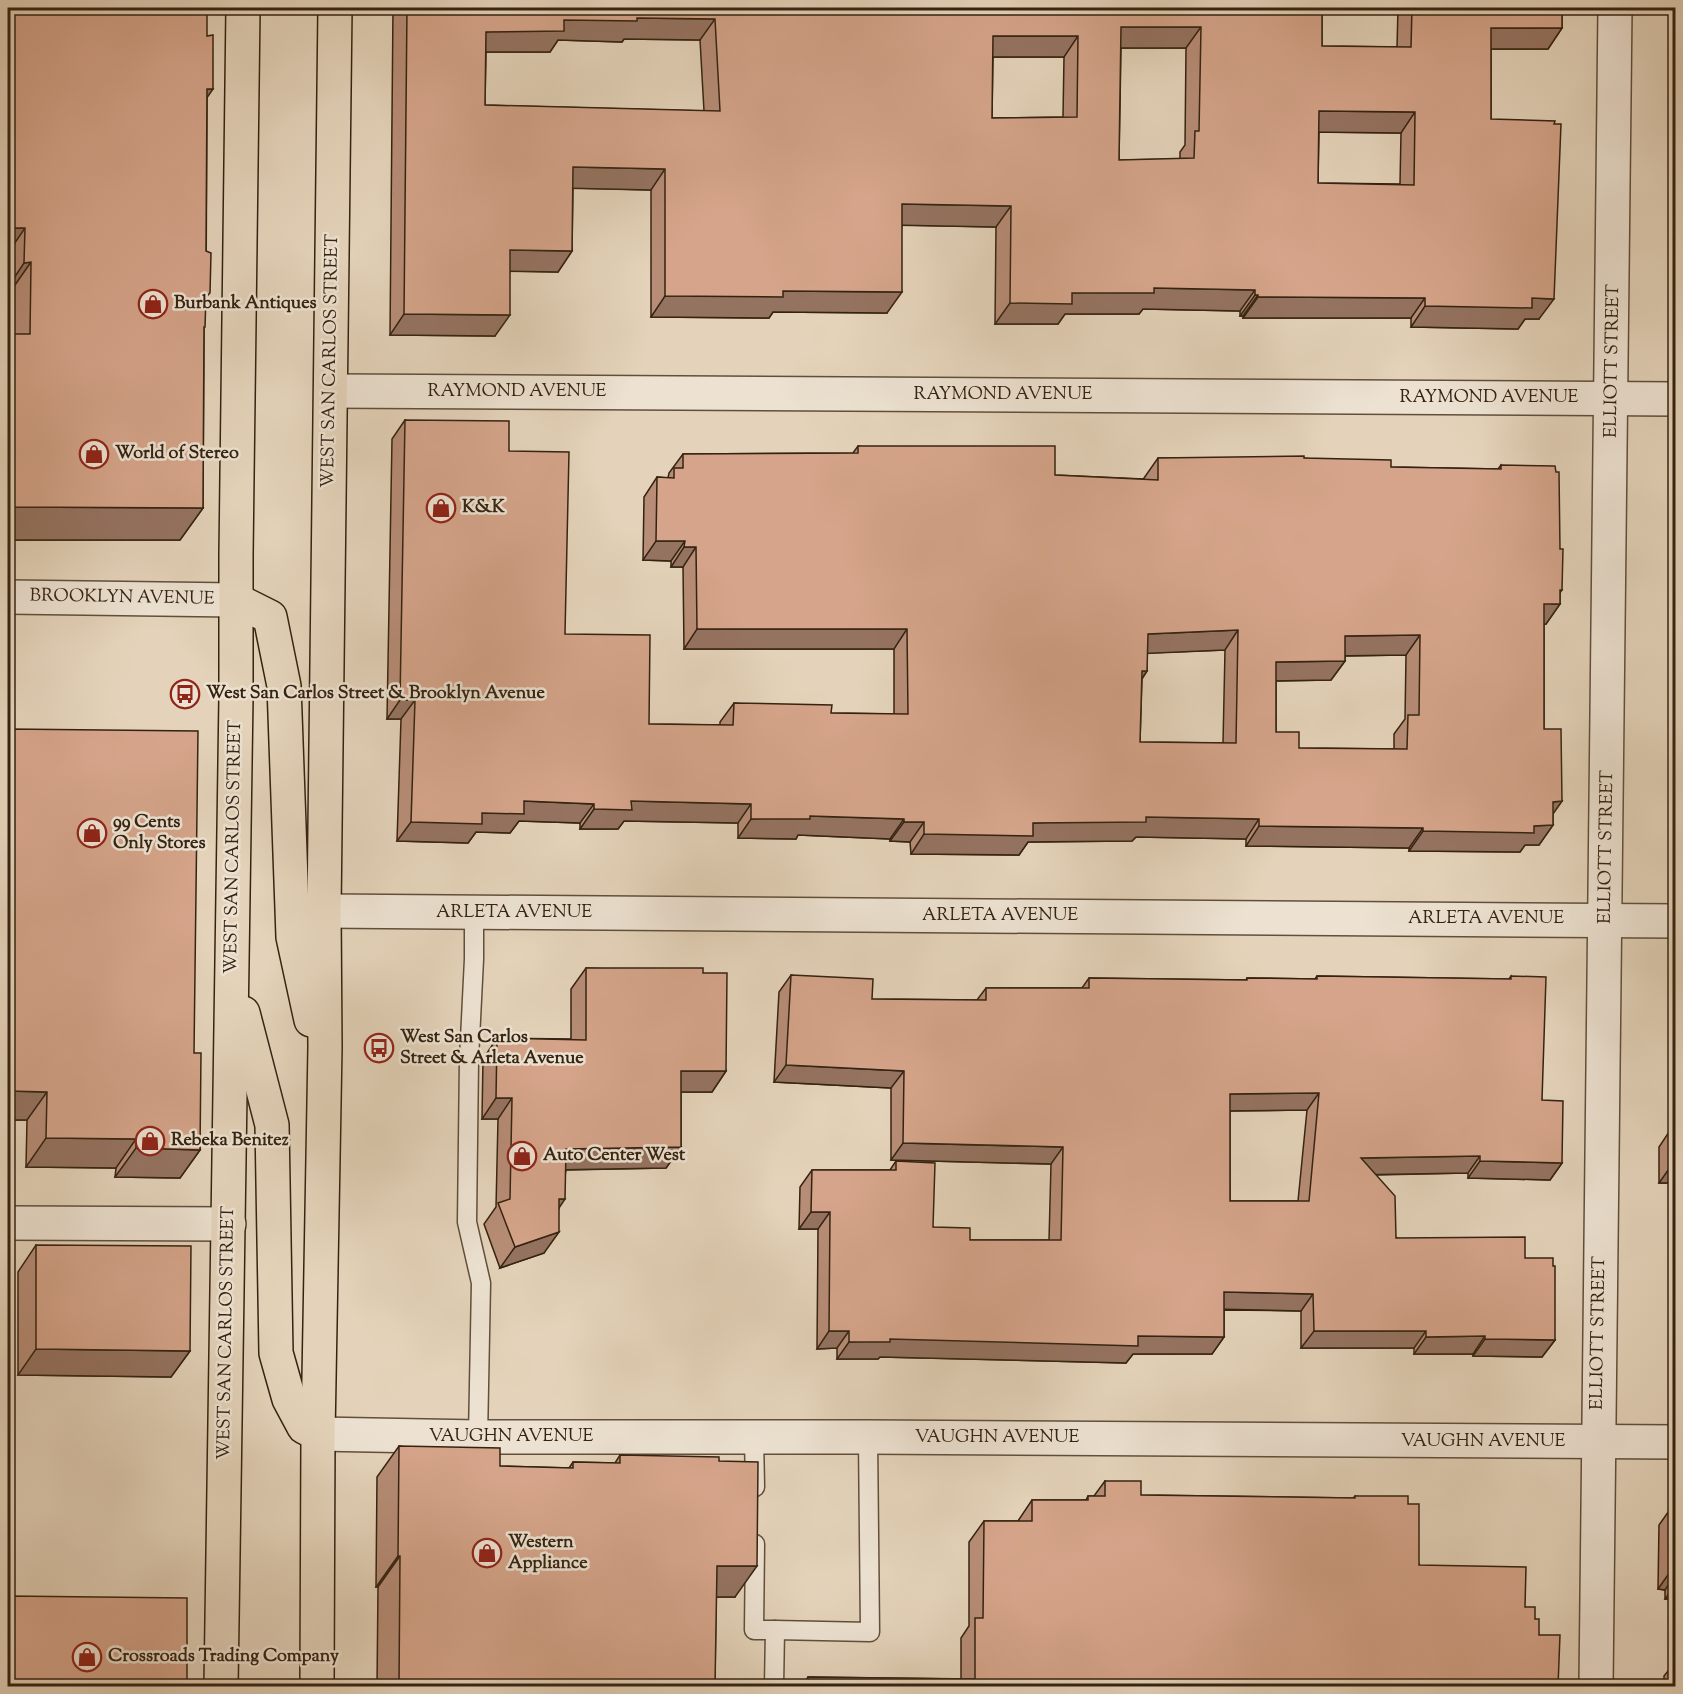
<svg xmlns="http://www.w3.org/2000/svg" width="1683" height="1694" font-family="'Sorts Mill Goudy',serif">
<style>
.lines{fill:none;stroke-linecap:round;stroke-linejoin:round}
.lane-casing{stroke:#604f3b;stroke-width:21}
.street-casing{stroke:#604f3b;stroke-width:36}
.primary-casing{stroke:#342311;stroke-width:36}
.lane{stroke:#ede2d2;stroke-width:18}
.street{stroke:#ede2d2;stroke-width:33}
.primary{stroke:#e4d3ba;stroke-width:33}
.wall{fill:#b78d77;stroke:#342311;stroke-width:1.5;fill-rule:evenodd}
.shaded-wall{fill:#957361;stroke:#342311;stroke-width:1.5}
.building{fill:#d5a48a;stroke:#342311;stroke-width:1.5;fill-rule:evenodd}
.labels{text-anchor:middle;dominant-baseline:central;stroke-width:5;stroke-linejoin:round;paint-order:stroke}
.poi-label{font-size:18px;font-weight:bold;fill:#342311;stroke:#ede2d2;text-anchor:start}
.street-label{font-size:18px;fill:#342311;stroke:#ede2d2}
</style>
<rect width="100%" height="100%" fill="#e4d3ba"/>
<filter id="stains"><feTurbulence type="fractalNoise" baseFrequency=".00333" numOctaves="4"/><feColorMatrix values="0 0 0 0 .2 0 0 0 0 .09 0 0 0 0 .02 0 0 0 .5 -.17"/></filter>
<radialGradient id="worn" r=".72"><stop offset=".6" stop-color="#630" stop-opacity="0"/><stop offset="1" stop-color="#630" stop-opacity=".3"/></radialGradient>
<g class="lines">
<g class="lane-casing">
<g id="lane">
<path d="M 474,913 L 474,959 L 469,1059 L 467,1222 L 481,1283 L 478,1437"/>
<path d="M 754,1438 L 755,1487"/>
<path d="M 755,1544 L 754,1630 L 775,1630"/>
<path d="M 774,1686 L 775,1630 L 870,1632 L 868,1437"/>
</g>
</g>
<g class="street-casing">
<g id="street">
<path d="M 331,391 L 1676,399"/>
<path d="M 8,597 L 236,600"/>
<path d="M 324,911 L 1676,921"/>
<path d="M 8,1223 L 229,1224"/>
<path d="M 318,1434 L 478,1437 L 868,1437 L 1676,1442"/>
<path d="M 1596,1686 C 1599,1127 1612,567 1615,8"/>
</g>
</g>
<g class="primary-casing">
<g id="primary">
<path d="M 236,600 L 270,617 L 284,686 L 293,937 L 311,1020"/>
<path d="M 243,1013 L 272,1125 L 276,1353 L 289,1399 L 304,1427 L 318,1434"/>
<path d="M 221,1686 L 236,697 L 236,555 L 243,8"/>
<path d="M 317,1686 L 318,1434 L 325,1047 L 324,911 L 335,8"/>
</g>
</g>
<use href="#lane" class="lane"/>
<use href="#street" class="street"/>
<use href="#primary" class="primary"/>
</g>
<g class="wall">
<path d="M 8,8 L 207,98 L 206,300 L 204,329 L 203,508 L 180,540 L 8,540 Z"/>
<path d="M 393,8 L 1322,8 L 1322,46 L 1397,47 L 1398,8 L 1562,8 L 1562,28 L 1548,49 L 1491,49 L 1491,119 L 1539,319 L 1525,319 L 1518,329 L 1411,327 L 1411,318 L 1243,318 L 1243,316 L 1240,316 L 1240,311 L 1143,309 L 1139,314 L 1065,314 L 1058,324 L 995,324 L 996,227 L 902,225 L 887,313 L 773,312 L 769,318 L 651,317 L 651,190 L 573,188 L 572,251 L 558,272 L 510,271 L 495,336 L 390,335 ZM 624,39 L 700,40 L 704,111 L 485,105 L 486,52 L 550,52 L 558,40 L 622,42 ZM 1121,48 L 1186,48 L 1185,145 L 1180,152 L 1180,159 L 1119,160 ZM 993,57 L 1064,57 L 1063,117 L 992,118 ZM 1319,132 L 1401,133 L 1400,184 L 1318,183 Z"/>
<path d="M 1676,141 L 1676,305 L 1671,305 L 1675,142 Z"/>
<path d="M 405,420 L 509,451 L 565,634 L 649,724 L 720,725 L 720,722 L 734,703 L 831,713 L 894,714 L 894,649 L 684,649 L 683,567 L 671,567 L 671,561 L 643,560 L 644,497 L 657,477 L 668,478 L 669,473 L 683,454 L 853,453 L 858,446 L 1055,475 L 1144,479 L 1144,478 L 1158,458 L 1304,458 L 1391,467 L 1498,469 L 1501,465 L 1560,593 L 1560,604 L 1546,624 L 1544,624 L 1544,729 L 1562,801 L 1553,813 L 1553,825 L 1539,845 L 1525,845 L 1520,852 L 1409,851 L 1409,848 L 1246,846 L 1246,839 L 1136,837 L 1132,841 L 1028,842 L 1019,855 L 911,854 L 910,842 L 890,841 L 890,839 L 798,835 L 796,839 L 738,838 L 738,823 L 624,821 L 618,829 L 580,829 L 580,823 L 519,821 L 510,833 L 476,832 L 468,843 L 397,841 L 401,719 L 387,719 L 392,439 ZM 1225,650 L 1223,743 L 1140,742 L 1142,679 L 1147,671 L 1147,653 ZM 1406,655 L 1405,719 L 1394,734 L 1394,749 L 1299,748 L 1276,732 L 1276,681 L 1331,680 L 1345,661 L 1345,656 Z"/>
<path d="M 1676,472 L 1676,518 L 1670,518 L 1671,478 Z"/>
<path d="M 8,729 L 194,1053 L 200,1150 L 180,1178 L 115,1177 L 116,1168 L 26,1167 L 27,1120 L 8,1120 Z"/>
<path d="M 1676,737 L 1676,829 L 1674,829 L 1673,740 Z"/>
<path d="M 586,968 L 703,973 L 726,1071 L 712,1092 L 681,1092 L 681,1147 L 666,1168 L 566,1170 L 559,1208 L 544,1253 L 500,1268 L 484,1224 L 496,1207 L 498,1119 L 482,1119 L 483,1059 L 497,1038 L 571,1039 L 571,989 Z"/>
<path d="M 791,975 L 872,999 L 977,1000 L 986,988 L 1082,988 L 1089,978 L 1246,980 L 1247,978 L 1315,979 L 1317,976 L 1509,979 L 1511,976 L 1542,1100 L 1562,1163 L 1550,1180 L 1468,1178 L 1468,1173 L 1376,1175 L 1396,1238 L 1525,1258 L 1555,1340 L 1542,1357 L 1473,1356 L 1473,1354 L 1414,1354 L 1414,1348 L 1301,1348 L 1301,1311 L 1224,1310 L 1224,1337 L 1212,1354 L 1133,1354 L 1126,1363 L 880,1357 L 878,1359 L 837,1359 L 837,1348 L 817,1349 L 818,1229 L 799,1229 L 800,1187 L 812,1170 L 890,1170 L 896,1161 L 933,1227 L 970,1240 L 1049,1240 L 1051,1164 L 891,1160 L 891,1088 L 774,1082 L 779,992 ZM 1307,1110 L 1298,1201 L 1230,1201 L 1230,1111 Z"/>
<path d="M 1671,1129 L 1676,1129 L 1676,1364 L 1672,1364 L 1671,1183 L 1659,1183 L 1659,1147 Z"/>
<path d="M 36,1245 L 190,1351 L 171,1377 L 18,1375 L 18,1272 Z"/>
<path d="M 399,1446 L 500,1466 L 569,1468 L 573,1462 L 615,1463 L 620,1455 L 719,1461 L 735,1597 L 716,1597 L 715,1686 L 377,1686 L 378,1587 L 376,1587 L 377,1477 Z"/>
<path d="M 1105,1481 L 1141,1495 L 1353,1498 L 1355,1496 L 1408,1504 L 1419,1565 L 1525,1607 L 1535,1619 L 1539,1635 L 1558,1686 L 802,1686 L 808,1677 L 961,1679 L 961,1638 L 969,1626 L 969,1542 L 984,1521 L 1018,1521 L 1032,1500 L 1086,1500 L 1088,1496 L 1094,1496 Z"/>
<path d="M 1671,1508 L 1676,1508 L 1676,1599 L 1665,1599 L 1665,1590 L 1658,1589 L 1659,1525 Z"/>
<path d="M 1676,1661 L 1676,1686 L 1664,1686 L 1664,1676 Z"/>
</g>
<g class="shaded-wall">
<path d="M 637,18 L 715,19 L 700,40 L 624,39 L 622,42 L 558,40 L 550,52 L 472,52 L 486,32 L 564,20 Z"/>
<path d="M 1121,27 L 1201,27 L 1186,48 L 1107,48 Z"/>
<path d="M 1491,28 L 1562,28 L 1548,49 L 1476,49 Z"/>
<path d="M 993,36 L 1078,36 L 1064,57 L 979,57 Z"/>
<path d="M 207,89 L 213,89 L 190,122 Z"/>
<path d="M 1319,111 L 1415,112 L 1401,133 L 1304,132 Z"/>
<path d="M 573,167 L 665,169 L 651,190 L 559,188 Z"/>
<path d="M 902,204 L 1011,206 L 996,227 L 887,225 Z"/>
<path d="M 8,228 L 25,228 L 8,253 Z"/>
<path d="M 510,250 L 572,251 L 558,272 L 496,271 Z"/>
<path d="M 31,262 L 8,295 L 8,287 L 24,263 Z"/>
<path d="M 1154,288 L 1255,290 L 1240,311 L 1143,309 L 1139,314 L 1065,314 L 1058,324 L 995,324 L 1010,303 L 1072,293 Z"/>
<path d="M 783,291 L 902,292 L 887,313 L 773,312 L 769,318 L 651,317 L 665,296 Z"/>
<path d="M 1255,295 L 1258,295 L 1243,316 L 1240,316 Z"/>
<path d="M 1258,297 L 1425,298 L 1411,318 L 1243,318 Z"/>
<path d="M 1532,298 L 1554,299 L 1539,319 L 1525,319 L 1518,329 L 1411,327 L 1425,306 Z"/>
<path d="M 1676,298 L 1676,305 L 1671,305 Z"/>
<path d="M 404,314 L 510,315 L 495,336 L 390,335 Z"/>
<path d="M 8,507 L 203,508 L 180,540 L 8,540 Z"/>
<path d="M 1676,511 L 1676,518 L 1670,518 Z"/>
<path d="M 656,541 L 685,541 L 671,561 L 643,560 Z"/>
<path d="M 684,547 L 696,547 L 683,567 L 671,567 Z"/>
<path d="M 1560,590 L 1562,590 L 1552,604 L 1560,604 L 1546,624 L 1530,624 L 1544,604 Z"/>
<path d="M 697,629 L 907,629 L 894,649 L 684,649 Z"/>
<path d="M 1238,630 L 1225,650 L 1134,654 L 1148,634 Z"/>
<path d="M 1420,635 L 1406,655 L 1332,656 L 1345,636 Z"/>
<path d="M 1345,661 L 1331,680 L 1262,681 L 1276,662 Z"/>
<path d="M 1142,671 L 1147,671 L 1133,691 Z"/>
<path d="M 400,700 L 415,700 L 401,719 L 387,719 Z"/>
<path d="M 524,801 L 594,804 L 580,823 L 519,821 L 510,833 L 476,832 L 468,843 L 397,841 L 411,822 L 482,813 Z"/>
<path d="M 631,801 L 751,804 L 738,823 L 624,821 L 618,829 L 580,829 L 594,809 Z"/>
<path d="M 1562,801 L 1548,821 L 1553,802 Z"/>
<path d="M 810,816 L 904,819 L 890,839 L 798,835 L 796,839 L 738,838 L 751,819 Z"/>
<path d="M 1146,817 L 1259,819 L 1246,839 L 1136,837 L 1132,841 L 1028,842 L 1019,855 L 911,854 L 924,834 L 1033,823 Z"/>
<path d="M 904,822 L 924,822 L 910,842 L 890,841 Z"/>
<path d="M 1553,825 L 1539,845 L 1525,845 L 1520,852 L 1409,851 L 1423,831 Z"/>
<path d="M 1259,826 L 1423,828 L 1409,848 L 1246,846 Z"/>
<path d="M 786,1065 L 904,1071 L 891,1088 L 774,1082 Z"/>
<path d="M 681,1071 L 726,1071 L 712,1092 L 666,1092 Z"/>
<path d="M 8,1091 L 47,1092 L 27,1120 L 8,1120 Z"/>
<path d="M 1319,1093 L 1307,1110 L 1218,1111 L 1230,1094 Z"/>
<path d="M 496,1098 L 512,1098 L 498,1119 L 482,1119 Z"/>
<path d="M 46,1138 L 136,1139 L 116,1168 L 26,1167 Z"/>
<path d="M 903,1143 L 1063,1147 L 1051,1164 L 891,1160 Z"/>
<path d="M 681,1147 L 666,1168 L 551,1170 L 566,1149 Z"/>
<path d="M 136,1148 L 200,1150 L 180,1178 L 115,1177 Z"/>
<path d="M 1480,1156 L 1468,1173 L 1349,1175 L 1361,1158 Z"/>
<path d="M 1480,1161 L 1562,1163 L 1550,1180 L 1468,1178 Z"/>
<path d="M 1671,1166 L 1676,1166 L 1676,1177 L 1671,1183 L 1659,1183 Z"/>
<path d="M 559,1199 L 565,1199 L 551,1220 Z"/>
<path d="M 811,1212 L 830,1212 L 818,1229 L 799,1229 Z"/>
<path d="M 559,1232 L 544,1253 L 500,1268 L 515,1247 Z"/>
<path d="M 1224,1292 L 1313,1294 L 1301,1311 L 1212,1309 Z"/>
<path d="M 829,1331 L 849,1331 L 837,1348 L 817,1349 Z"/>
<path d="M 1314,1331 L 1426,1331 L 1414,1348 L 1301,1348 Z"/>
<path d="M 1138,1336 L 1224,1337 L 1212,1354 L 1133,1354 L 1126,1363 L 880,1357 L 878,1359 L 837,1359 L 849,1342 L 890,1339 Z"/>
<path d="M 1485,1336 L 1473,1354 L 1414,1354 L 1426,1337 Z"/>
<path d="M 1485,1339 L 1555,1340 L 1542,1357 L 1473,1356 Z"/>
<path d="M 36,1349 L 190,1351 L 171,1377 L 18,1375 Z"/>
<path d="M 398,1556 L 400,1556 L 378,1587 L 376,1587 Z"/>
<path d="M 717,1566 L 757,1566 L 735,1597 L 695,1597 Z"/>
<path d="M 1670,1572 L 1676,1572 L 1676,1574 L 1665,1590 L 1658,1589 Z"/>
<path d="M 1676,1584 L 1676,1599 L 1665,1599 Z"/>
</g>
<g class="building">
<path d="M 8,8 L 207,8 L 207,36 L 213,35 L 213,89 L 207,89 L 206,251 L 211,253 L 210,293 L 206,297 L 205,327 L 204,327 L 203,508 L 8,507 L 8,334 L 30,334 L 31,262 L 24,263 L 25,228 L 8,228 Z"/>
<path d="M 407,8 L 1322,8 L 1322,46 L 1411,47 L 1412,8 L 1562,8 L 1562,28 L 1491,28 L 1491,119 L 1555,121 L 1554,124 L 1561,124 L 1554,299 L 1532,298 L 1532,308 L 1425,306 L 1425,298 L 1258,297 L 1258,295 L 1255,295 L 1255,290 L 1154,288 L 1154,293 L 1072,293 L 1072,304 L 1010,303 L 1011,206 L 902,204 L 902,292 L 783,291 L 783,297 L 665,296 L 665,169 L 573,167 L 572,251 L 510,250 L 510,315 L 404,314 ZM 637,18 L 715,19 L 720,111 L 485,105 L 486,32 L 564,31 L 564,20 L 637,21 ZM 1121,27 L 1201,27 L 1199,131 L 1195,131 L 1194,158 L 1119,160 ZM 993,36 L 1078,36 L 1077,117 L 992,118 ZM 1319,111 L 1415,112 L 1414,185 L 1318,183 Z"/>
<path d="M 405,420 L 509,421 L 509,451 L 569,452 L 565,634 L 650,635 L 649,724 L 733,725 L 734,703 L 832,705 L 831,713 L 908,714 L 907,629 L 697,629 L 696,547 L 684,547 L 685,541 L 656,541 L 657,477 L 674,478 L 674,468 L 683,468 L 683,454 L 858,453 L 858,446 L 1055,446 L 1055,475 L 1158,480 L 1158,458 L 1304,456 L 1304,458 L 1391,460 L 1391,467 L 1501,469 L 1501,465 L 1555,466 L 1556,472 L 1559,472 L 1560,549 L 1563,549 L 1562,590 L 1560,590 L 1560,604 L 1544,604 L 1544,729 L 1561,729 L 1562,801 L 1553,802 L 1553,825 L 1534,826 L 1534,833 L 1423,831 L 1423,828 L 1259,826 L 1259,819 L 1146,817 L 1146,822 L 1033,823 L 1033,836 L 924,834 L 924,822 L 904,822 L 904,819 L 810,816 L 810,819 L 751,819 L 751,804 L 631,801 L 632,810 L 594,809 L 594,804 L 524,801 L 524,814 L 482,813 L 482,824 L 411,822 L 415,700 L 400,700 ZM 1238,630 L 1236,743 L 1140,742 L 1142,671 L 1147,671 L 1148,634 ZM 1420,635 L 1419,715 L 1408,715 L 1407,749 L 1299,748 L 1299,732 L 1276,732 L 1276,662 L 1345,661 L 1345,636 Z"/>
<path d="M 8,729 L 198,731 L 194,1053 L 201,1053 L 200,1150 L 136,1148 L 136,1139 L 46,1138 L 47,1092 L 8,1091 Z"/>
<path d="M 586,968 L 703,968 L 703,973 L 727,973 L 726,1071 L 681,1071 L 681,1147 L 566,1149 L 565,1199 L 559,1199 L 559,1232 L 515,1247 L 498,1203 L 510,1199 L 512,1098 L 496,1098 L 497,1038 L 586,1040 Z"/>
<path d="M 791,975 L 873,979 L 872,999 L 986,1000 L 986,988 L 1089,988 L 1089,978 L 1247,980 L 1247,978 L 1317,979 L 1317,976 L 1511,979 L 1511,976 L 1546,977 L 1542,1100 L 1563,1101 L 1562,1163 L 1480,1161 L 1480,1156 L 1361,1158 L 1395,1196 L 1396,1238 L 1525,1237 L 1525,1258 L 1553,1258 L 1553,1266 L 1555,1266 L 1555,1340 L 1485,1339 L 1485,1336 L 1426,1337 L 1426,1331 L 1314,1331 L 1313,1294 L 1224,1292 L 1224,1337 L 1138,1336 L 1138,1346 L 890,1339 L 890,1342 L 849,1342 L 849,1331 L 829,1331 L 830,1212 L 811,1212 L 812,1170 L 896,1170 L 896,1161 L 935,1163 L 933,1227 L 970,1228 L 970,1240 L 1061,1240 L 1063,1147 L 903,1143 L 904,1071 L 786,1065 ZM 1319,1093 L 1309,1201 L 1230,1201 L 1230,1094 Z"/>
<rect x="1671" y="1129" width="5" height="37"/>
<path d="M 36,1245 L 191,1246 L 190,1351 L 36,1349 Z"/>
<path d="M 399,1446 L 500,1448 L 500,1466 L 573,1468 L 573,1462 L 620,1463 L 620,1455 L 719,1457 L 719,1461 L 758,1462 L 757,1566 L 717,1566 L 715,1686 L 399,1686 L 400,1556 L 398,1556 Z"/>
<path d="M 1105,1481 L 1141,1481 L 1141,1495 L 1355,1498 L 1355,1496 L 1408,1496 L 1408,1504 L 1419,1504 L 1419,1565 L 1526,1567 L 1525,1607 L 1535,1607 L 1535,1619 L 1539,1619 L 1539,1635 L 1560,1635 L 1558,1686 L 808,1686 L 808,1677 L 975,1679 L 975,1618 L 983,1618 L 984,1521 L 1032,1521 L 1032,1500 L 1088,1500 L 1088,1496 L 1105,1496 Z"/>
<path d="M 1671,1508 L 1676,1508 L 1676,1572 L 1670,1572 Z"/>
<path d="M 8,1596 L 187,1598 L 187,1686 L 8,1686 Z"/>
</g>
<defs>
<g id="shop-ring" transform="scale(1.5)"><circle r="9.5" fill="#ede2d2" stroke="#8f2418" stroke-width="1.5"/><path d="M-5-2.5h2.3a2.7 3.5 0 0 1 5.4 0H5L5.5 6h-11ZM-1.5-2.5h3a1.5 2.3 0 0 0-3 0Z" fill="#8f2418"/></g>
<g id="bus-ring" transform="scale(1.5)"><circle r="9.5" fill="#ede2d2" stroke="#8f2418" stroke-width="1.5"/><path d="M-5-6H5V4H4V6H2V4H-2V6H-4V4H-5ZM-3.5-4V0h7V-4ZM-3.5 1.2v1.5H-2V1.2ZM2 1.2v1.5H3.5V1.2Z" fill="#8f2418"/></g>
</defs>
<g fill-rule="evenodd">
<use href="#shop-ring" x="153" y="304"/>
<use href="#shop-ring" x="94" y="454"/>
<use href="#shop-ring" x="441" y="508"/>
<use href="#bus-ring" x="185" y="694"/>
<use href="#shop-ring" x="92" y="833"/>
<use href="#bus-ring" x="379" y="1048"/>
<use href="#shop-ring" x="150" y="1141"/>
<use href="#shop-ring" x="522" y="1156"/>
<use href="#shop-ring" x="487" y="1553"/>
<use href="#shop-ring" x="87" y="1657"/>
</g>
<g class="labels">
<g class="poi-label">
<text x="174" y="304">Burbank Antiques</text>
<text x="115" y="454">World of Stereo</text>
<text x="462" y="508">K&amp;K</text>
<text x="206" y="694">West San Carlos Street &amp; Brooklyn Avenue</text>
<text x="113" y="823">99 Cents<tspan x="113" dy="21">Only Stores</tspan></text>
<text x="400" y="1038">West San Carlos<tspan x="400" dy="21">Street &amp; Arleta Avenue</tspan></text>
<text x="171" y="1141">Rebeka Benitez</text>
<text x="543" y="1156">Auto Center West</text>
<text x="508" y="1543">Western<tspan x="508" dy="21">Appliance</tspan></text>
<text x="108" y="1657">Crossroads Trading Company</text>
</g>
<g class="street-label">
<text transform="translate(331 361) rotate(-89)">WEST SAN CARLOS STREET</text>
<text transform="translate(1613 361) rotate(-89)">ELLIOTT STREET</text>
<text x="517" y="392">RAYMOND AVENUE</text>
<text x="1003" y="395">RAYMOND AVENUE</text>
<text x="1489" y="398">RAYMOND AVENUE</text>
<text transform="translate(122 598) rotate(1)">BROOKLYN AVENUE</text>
<text transform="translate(234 847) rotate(-89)">WEST SAN CARLOS STREET</text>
<text transform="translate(1607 847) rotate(-89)">ELLIOTT STREET</text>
<text x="514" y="913">ARLETA AVENUE</text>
<text x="1000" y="916">ARLETA AVENUE</text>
<text x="1486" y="919">ARLETA AVENUE</text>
<text transform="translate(227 1333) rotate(-89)">WEST SAN CARLOS STREET</text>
<text transform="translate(1599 1333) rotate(-89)">ELLIOTT STREET</text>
<text x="511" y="1437">VAUGHN AVENUE</text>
<text x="997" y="1438">VAUGHN AVENUE</text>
<text x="1483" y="1442">VAUGHN AVENUE</text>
</g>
</g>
<rect width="1683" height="1694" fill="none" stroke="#e4d3ba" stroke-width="30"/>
<rect x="9" y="9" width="1665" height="1676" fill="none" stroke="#342311" stroke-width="3"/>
<rect x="15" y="15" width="1653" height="1664" fill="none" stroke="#342311" stroke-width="1.5"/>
<rect width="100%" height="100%" filter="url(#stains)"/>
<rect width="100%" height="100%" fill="url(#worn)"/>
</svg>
